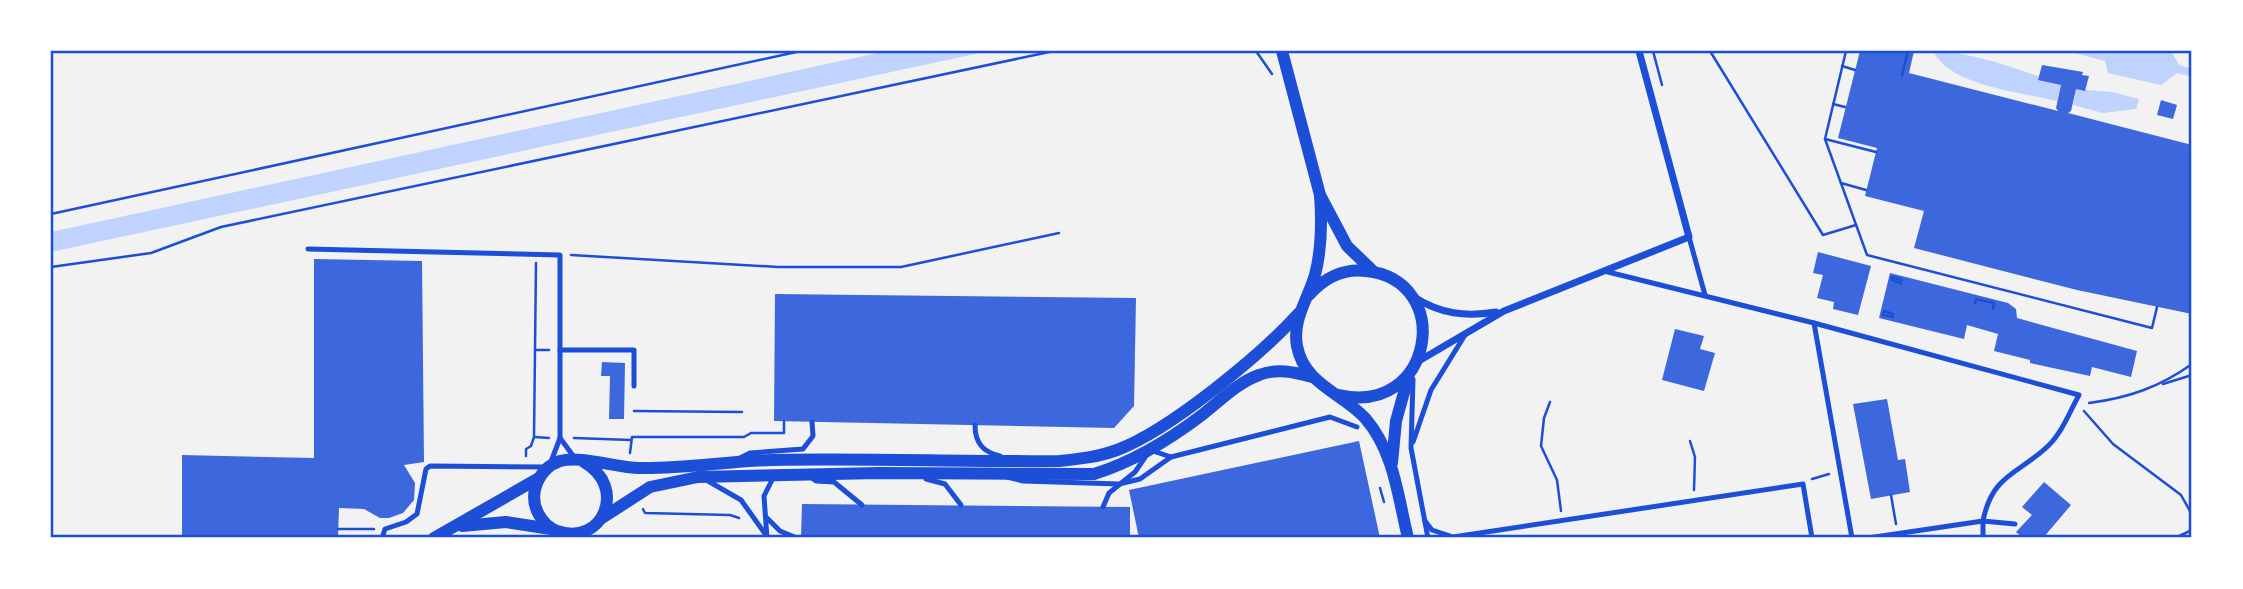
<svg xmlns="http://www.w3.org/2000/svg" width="2243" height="589" font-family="'Source Sans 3',sans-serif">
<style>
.water{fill:#bfd3fe}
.building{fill:#3d67dc}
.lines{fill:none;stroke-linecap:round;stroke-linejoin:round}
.path{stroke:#1d4ed8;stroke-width:2.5}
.service{stroke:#1d4ed8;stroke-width:5}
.minor{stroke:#1d4ed8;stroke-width:7}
.tertiary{stroke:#1d4ed8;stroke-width:12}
.neatline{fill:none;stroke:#1d4ed8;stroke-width:2.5}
</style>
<rect width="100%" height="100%" fill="#f2f2f2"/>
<g class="water">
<path d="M 887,51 L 989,51 L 51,252 L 51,232 Z"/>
<path d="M 1933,51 C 1969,51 2026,71 2061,85 L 2057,101 C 2021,92 1950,86 1933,51 Z"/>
<path d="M 2067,51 L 2171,51 L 2179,65 L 2192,69 L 2192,77 L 2177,73 L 2161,85 L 2108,73 L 2105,61 Z"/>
<path d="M 2076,89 L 2112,92 L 2139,99 L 2136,109 L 2103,113 L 2073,105 Z"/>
</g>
<g class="building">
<path d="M 1860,51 L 1914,51 L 1909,73 L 2058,111 L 2056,108 L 2061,85 L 2038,80 L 2042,65 L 2083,72 L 2082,75 L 2089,76 L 2085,91 L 2076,89 L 2071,111 L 2068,113 L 2192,145 L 2192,314 L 2077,290 L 1914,248 L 1924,211 L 1865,196 L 1877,148 L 1838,138 Z"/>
<path d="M 2161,100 L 2177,105 L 2173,119 L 2157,115 Z"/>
<path d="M 1818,252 L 1871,266 L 1858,315 L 1833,309 L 1834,302 L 1817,298 L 1823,275 L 1813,273 Z"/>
<path d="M 314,259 L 422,261 L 424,462 L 404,465 L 415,483 L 414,500 L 403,513 L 389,518 L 380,518 L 364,509 L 339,508 L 338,538 L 182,538 L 182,455 L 314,458 Z"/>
<path d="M 1890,273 L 2008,303 L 2016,309 L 2017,318 L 2137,351 L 2131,377 L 2092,367 L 2090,376 L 2030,363 L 2030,360 L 1994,351 L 1998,334 L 1967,325 L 1964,339 L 1879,318 Z"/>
<path d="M 775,294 L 1136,298 L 1134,406 L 1114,428 L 774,421 Z"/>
<path d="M 1675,329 L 1704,336 L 1700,349 L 1715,353 L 1704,391 L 1662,380 Z"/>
<path d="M 602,362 L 625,363 L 624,419 L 609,419 L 610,376 L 601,376 Z"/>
<path d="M 1887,399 L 1898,460 L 1905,459 L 1910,492 L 1871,499 L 1853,404 Z"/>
<path d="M 1359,441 L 1380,538 L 1139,538 L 1129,490 Z"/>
<path d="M 2044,482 L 2071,505 L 2043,538 L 2023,538 L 2016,532 L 2032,515 L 2022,507 Z"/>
<path d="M 802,504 L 1130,507 L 1130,538 L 801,538 Z"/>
</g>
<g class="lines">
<g class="path">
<path d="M 1256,51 L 1272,74"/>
<path d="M 1653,51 L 1662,85"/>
<path d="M 1710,51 L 1823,235 L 1856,225"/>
<path d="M 1846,51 L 1825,139 L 1867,255 L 2152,328 L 2157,307"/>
<path d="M 1842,66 L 1855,70"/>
<path d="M 1902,75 L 1908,51"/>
<path d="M 1833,104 L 1845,107"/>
<path d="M 1825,139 L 1876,152"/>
<path d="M 1841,183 L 1866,190"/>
<path d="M 51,214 L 801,51"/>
<path d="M 571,255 L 778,267 L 901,267 L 1059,233"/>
<path d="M 51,267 L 151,253 L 221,227 L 1054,51"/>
<path d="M 1901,283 L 1892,280 L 1892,277 L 1902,280"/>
<path d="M 1975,303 L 1976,299 L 1994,303 L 1993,309"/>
<path d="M 1893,317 L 1883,315 L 1884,311 L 1893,314"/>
<path d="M 535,350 L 549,350"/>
<path d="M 2163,384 L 2192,375"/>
<path d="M 1550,402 L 1544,418 L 1541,446 L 1557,480 L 1561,511"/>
<path d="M 2089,403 C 2128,398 2160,387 2192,364"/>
<path d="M 634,411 L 742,412"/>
<path d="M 2084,411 L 2113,444 L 2181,495 L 2190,511 L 2192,528"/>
<path d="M 535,437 L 549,438"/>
<path d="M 574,438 L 631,440"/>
<path d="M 1690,441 L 1695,457 L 1694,490"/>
<path d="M 630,453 L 632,437 L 744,437 L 751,433 L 784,433 L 784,421"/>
<path d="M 526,456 L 526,449 L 531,446 L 534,437 L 536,263"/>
<path d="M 1812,479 L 1829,474"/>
<path d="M 1380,488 L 1384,502"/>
<path d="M 1891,495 L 1896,524"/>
<path d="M 643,509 L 645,513 L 730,515 L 739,518"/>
<path d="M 338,529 L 374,529"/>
<path d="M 2175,538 L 2192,530"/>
</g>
<g class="service">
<path d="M 1689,237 L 1705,295"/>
<path d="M 308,249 L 560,255 L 560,438"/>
<path d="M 1604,271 L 1814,323 L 2079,395 C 2070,411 2062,433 2048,446 C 2019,474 1992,474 1983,521 L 2015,524"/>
<path d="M 1814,323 L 1852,538"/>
<path d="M 560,350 L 634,350 L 634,386"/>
<path d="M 1413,379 L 1411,448 L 1428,538"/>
<path d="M 975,425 C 975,443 983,452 1000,456"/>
<path d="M 1413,442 L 1431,390 L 1465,335"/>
<path d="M 740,458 L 750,453 L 803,449 L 813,436 L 812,422"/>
<path d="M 809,476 L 816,481 L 834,482 L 862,505"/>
<path d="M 1007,477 L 1023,481 L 1119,484 L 1140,479 L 1171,457 L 1330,417 L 1357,427"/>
<path d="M 926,479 L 945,484 L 961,505"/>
<path d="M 708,481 L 741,500 L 766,535"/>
<path d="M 1103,507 L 1109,493 L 1135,472 L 1150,450 L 1171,457"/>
<path d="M 766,517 L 780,531 L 797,538"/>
<path d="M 1425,521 L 1432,530 L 1453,537 L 1803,484 L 1812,538"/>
<path d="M 382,538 L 385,529 L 406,522 L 417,514 L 426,469 L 430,466 L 549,467 L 560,438 L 574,457"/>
<path d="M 767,538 L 764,496 L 773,478"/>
<path d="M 1868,538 L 1983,521 L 1983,538"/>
</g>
<g class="minor">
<path d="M 1414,297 C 1440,314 1466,317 1496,312"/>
<path d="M 1417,362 L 1504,311 L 1689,237 L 1639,51"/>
</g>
<g class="tertiary">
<path d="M 1282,51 L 1320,195 L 1347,246 L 1374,272"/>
<path d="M 1320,195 C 1322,222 1322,248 1315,275 C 1308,299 1292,320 1297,346 C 1304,384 1342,393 1365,418 C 1394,451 1398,497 1408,538"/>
<path d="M 1309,295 C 1324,278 1344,268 1366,271 C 1455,280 1434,417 1339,395"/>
<path d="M 584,462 C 628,487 603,547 557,531 C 549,528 542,521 538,513 C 528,493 539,468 560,461 C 580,455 617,468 639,468 C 683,469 728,461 772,460 C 867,458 963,462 1059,461 C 1079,459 1098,457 1117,450 C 1170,430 1261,355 1299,313"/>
<path d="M 1392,463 L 1396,421 L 1408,378"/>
<path d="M 602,518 L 650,487 L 698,477 L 879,473 L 1094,474 C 1133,462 1169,440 1202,415 C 1220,401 1237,383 1259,375 C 1277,368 1294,372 1312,377"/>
<path d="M 462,526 L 506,522 L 551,529"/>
<path d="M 434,538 L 539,478"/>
</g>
</g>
<rect width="2243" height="589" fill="none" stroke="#ffffff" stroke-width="105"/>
<rect x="52" y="52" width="2138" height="484" class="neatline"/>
</svg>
